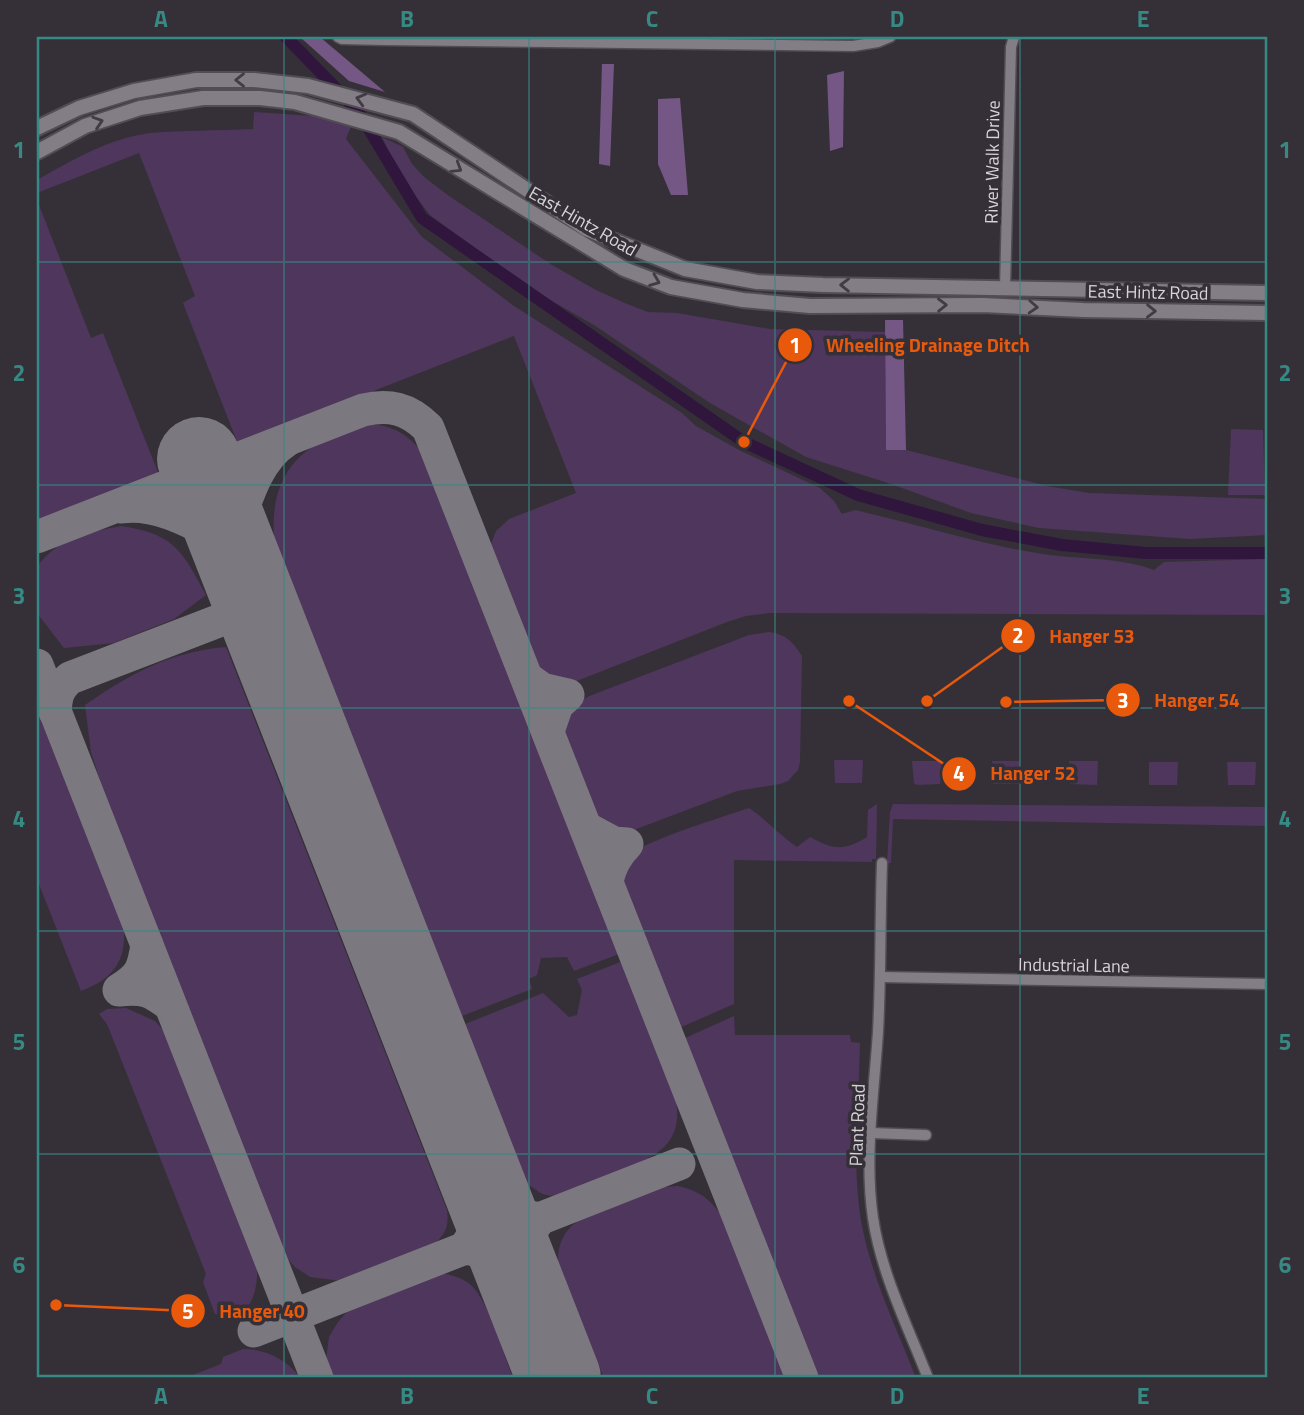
<svg xmlns="http://www.w3.org/2000/svg" width="1304" height="1415" font-family="'Titillium Web',sans-serif">
<style>
.green{fill:#4f365c}
.forest{fill:#745784}
.lines{fill:none;stroke-linecap:round;stroke-linejoin:round}
.canal{stroke:#30153d;stroke-width:12}
.taxiway{stroke:#7c787f;stroke-width:33}
.runway{stroke:#7c787f;stroke-width:84}
.street-casing{stroke:#514d53;stroke-width:13}
.secondary-casing{stroke:#514d53;stroke-width:18}
.street{stroke:#837d86;stroke-width:10}
.secondary{stroke:#837d86;stroke-width:14}
.oneway{stroke:#413c44}
.grid{fill:none;stroke:#378983;stroke-width:2;stroke-opacity:0.55}
.labels{text-anchor:middle;dominant-baseline:central;stroke-width:7;stroke-linejoin:round;paint-order:stroke}
.street-label{font-size:18px;fill:#d7d4d9;stroke:#353038}
.leader{fill:none;stroke:#e8590c;stroke-width:2.5}
.callout-dot{fill:#e8590c;stroke:#353038;stroke-width:2.5}
.mark-label{font-size:21px;text-anchor:middle;font-weight:bold;fill:#fff}
.callout-label{font-size:19px;text-anchor:middle;font-weight:bold;fill:#e8590c;stroke:#353038;stroke-width:7;stroke-linejoin:round;paint-order:stroke}
.neatline{fill:none;stroke:#378983;stroke-width:2.5}
.grid-label{font-size:23px;text-anchor:middle;font-weight:bold;fill:#378983}
</style>
<rect width="100%" height="100%" fill="#353038"/>
<g class="green">
<path d="M 254,112 L 313,116 L 351,126 L 346,139 L 422,237 L 514,306 L 682,413 L 696,426 L 741,451 L 820,488 L 834,501 L 842,514 L 855,510 C 916,524 975,543 1037,553 C 1076,560 1116,556 1154,570 L 1164,562 L 1267,559 L 1267,615 L 769,613 L 746,616 L 727,622 L 569,684 C 554,682 547,678 536,667 L 490,547 L 496,531 L 509,519 L 576,493 L 514,336 L 238,444 L 183,303 L 195,296 L 139,153 L 37,193 L 37,180 C 72,160 110,138 150,133 C 184,130 219,131 253,129 Z"/>
<path d="M 382,137 L 403,147 L 412,164 L 424,177 L 449,196 L 552,265 L 596,290 L 627,304 L 648,312 L 677,313 L 770,329 L 885,332 L 886,450 L 906,450 L 1047,486 L 1089,493 L 1267,499 L 1267,535 L 1190,539 L 1039,528 L 971,513 L 891,484 L 806,457 L 710,403 L 594,325 L 531,289 L 430,215 L 401,177 Z"/>
<path d="M 37,200 L 91,338 L 103,333 L 159,475 L 37,522 Z"/>
<path d="M 372,424 C 397,427 409,436 425,455 L 619,954 L 574,971 L 567,957 L 541,958 L 537,975 L 529,979 L 532,989 L 462,1016 L 274,537 C 269,468 308,437 372,424 Z"/>
<path d="M 1231,429 L 1263,430 L 1265,495 L 1228,495 Z"/>
<path d="M 121,526 C 174,534 182,550 206,595 L 174,619 L 114,643 L 64,648 L 37,613 L 37,567 C 57,538 89,532 121,526 Z"/>
<path d="M 769,632 C 786,634 793,642 802,656 L 800,762 L 798,770 L 788,781 L 780,784 L 737,791 L 631,831 L 611,832 L 601,825 L 595,814 L 564,735 C 562,712 573,704 592,695 L 749,635 Z"/>
<path d="M 226,647 L 447,1210 C 449,1226 446,1234 433,1245 L 342,1281 L 310,1277 L 295,1267 L 282,1253 L 110,813 L 91,752 L 85,705 C 131,673 170,652 226,647 Z"/>
<path d="M 37,704 L 124,928 C 126,963 112,979 81,991 L 37,879 Z"/>
<path d="M 834,760 L 863,760 L 862,783 L 835,783 Z"/>
<path d="M 912,761 L 942,761 L 940,784 L 917,785 L 914,783 Z"/>
<path d="M 992,761 L 1020,761 L 1019,784 L 992,784 Z"/>
<path d="M 1069,761 L 1098,761 L 1097,785 L 1070,784 Z"/>
<path d="M 1149,762 L 1178,762 L 1177,785 L 1149,785 Z"/>
<path d="M 1227,762 L 1256,762 L 1255,785 L 1228,785 Z"/>
<path d="M 877,804 L 876,859 L 872,859 L 872,862 L 734,860 L 734,1004 L 679,1028 L 621,879 C 620,871 620,864 626,858 C 642,841 723,817 749,808 C 767,820 779,835 797,847 L 810,837 C 833,850 844,851 867,837 L 868,810 Z"/>
<path d="M 893,804 L 1267,807 L 1267,826 L 893,819 L 891,863 L 887,863 L 890,812 Z"/>
<path d="M 623,961 L 674,1090 C 687,1144 659,1155 616,1173 C 597,1180 578,1188 559,1195 C 545,1198 538,1192 527,1183 L 465,1024 L 543,993 L 569,1017 L 577,1015 L 582,990 L 577,979 Z"/>
<path d="M 126,1008 L 155,1021 L 165,1032 L 257,1265 C 258,1286 254,1307 235,1319 L 215,1314 L 203,1282 L 206,1274 L 107,1024 L 99,1014 L 107,1009 Z"/>
<path d="M 734,1016 L 735,1035 L 850,1035 L 851,1042 L 860,1043 C 859,1103 851,1167 862,1226 C 872,1278 897,1329 916,1378 L 816,1378 L 683,1039 Z"/>
<path d="M 678,1186 C 701,1191 714,1202 726,1223 L 787,1378 L 604,1378 L 558,1262 C 558,1223 585,1216 616,1204 C 632,1198 648,1192 664,1187 Z"/>
<path d="M 441,1273 C 452,1275 464,1278 472,1286 C 490,1305 503,1353 513,1378 L 331,1378 L 326,1360 L 329,1337 L 338,1322 L 352,1306 Z"/>
<path d="M 243,1349 C 268,1349 286,1360 301,1378 L 185,1378 L 221,1364 L 223,1357 Z"/>
</g>
<g class="forest">
<path d="M 300,37 L 320,37 L 385,92 L 349,81 Z"/>
<path d="M 602,64 L 614,64 L 610,166 L 599,164 Z"/>
<path d="M 844,71 L 843,147 L 830,151 L 827,75 Z"/>
<path d="M 680,98 L 688,195 L 671,195 L 658,164 L 658,99 Z"/>
<path d="M 885,320 L 903,320 L 906,450 L 886,450 Z"/>
</g>
<g class="lines">
<path class="canal" d="M 286,37 L 358,111 L 422,218 L 744,442 L 858,495 L 982,530 L 1062,545 L 1146,553 L 1267,553"/>
<g class="taxiway">
<path d="M 122,507 C 161,502 197,526 231,542 C 244,509 254,461 286,441"/>
<path d="M 37,537 L 363,410 C 389,404 408,408 428,428 L 802,1378"/>
<path d="M 37,665 L 317,1378"/>
<path d="M 528,679 L 542,689 L 568,695 L 557,705 L 548,731"/>
<path d="M 55,712 C 56,696 58,688 70,678 L 226,618 C 250,616 256,624 271,642"/>
<path d="M 586,828 L 614,843 L 627,844 C 616,855 610,866 607,881"/>
<path d="M 147,945 C 143,970 141,976 119,990 C 144,987 151,991 170,1005"/>
<path d="M 482,1181 C 500,1205 509,1213 539,1219 C 524,1242 521,1253 521,1281 C 502,1260 493,1253 465,1248 C 483,1221 483,1212 482,1181 Z"/>
<path d="M 254,1331 L 679,1164"/>
</g>
<path class="runway" d="M 199,459 L 559,1378"/>
<g class="street-casing">
<g id="street">
<path d="M 338,37 L 342,39 L 383,40 L 853,46 L 878,42 L 890,37"/>
<path d="M 1005,288 L 1011,47 L 1014,37"/>
<path d="M 882,863 C 880,919 881,976 878,1032 C 874,1093 864,1158 873,1218 C 881,1273 908,1327 928,1378"/>
<path d="M 881,977 L 1267,984"/>
<path d="M 871,1133 L 926,1135"/>
</g>
</g>
<g class="secondary-casing">
<g id="secondary">
<path d="M 37,128 L 79,108 L 134,91 L 196,80 L 254,80 L 308,86 L 413,114 L 586,229 L 685,269 L 757,282 L 823,285 L 1267,293"/>
<path d="M 37,152 L 85,126 L 140,108 L 203,98 L 260,98 L 295,102 L 399,132 L 624,269 L 671,287 L 743,300 L 810,306 L 983,305 L 1083,310 L 1267,313"/>
</g>
</g>
<use href="#street" class="street"/>
<use href="#secondary" class="secondary"/>
</g>
<defs><path id="oneway-chevron" d="M-2-3.5L2.5 0L-2 3.5" fill="none" stroke-width="1.6" stroke-linecap="round" stroke-linejoin="round" transform="scale(1.75)"/></defs>
<g class="oneway">
<use href="#oneway-chevron" transform="translate(240 80) rotate(180)"/>
<use href="#oneway-chevron" transform="translate(361 99) rotate(-165)"/>
<use href="#oneway-chevron" transform="translate(98 122) rotate(-18)"/>
<use href="#oneway-chevron" transform="translate(457 168) rotate(32)"/>
<use href="#oneway-chevron" transform="translate(655 281) rotate(21)"/>
<use href="#oneway-chevron" transform="translate(845 285) rotate(-179)"/>
<use href="#oneway-chevron" transform="translate(942 305) rotate(-1)"/>
<use href="#oneway-chevron" transform="translate(1033 307) rotate(3)"/>
<use href="#oneway-chevron" transform="translate(1151 311) rotate(1)"/>
</g>
<path class="grid" d="M 284,37 L 284,1378M 529,37 L 529,1378M 775,37 L 775,1378M 1020,37 L 1020,1378M 37,262 L 1267,262M 37,485 L 1267,485M 37,708 L 1267,708M 37,931 L 1267,931M 37,1154 L 1267,1154"/>
<g class="labels">
<g class="street-label">
<text transform="translate(992 162) rotate(-89)">River Walk Drive</text>
<text transform="translate(583 221) rotate(30)">East Hintz Road</text>
<text transform="translate(1148 292) rotate(1)">East Hintz Road</text>
<text transform="translate(1074 965) rotate(1)">Industrial Lane</text>
<text transform="translate(857 1125) rotate(-88)">Plant Road</text>
</g>
</g>
<path class="leader" d="M744 442L795 345M927 701L1018 636M1006 702L1123 700M849 701L959 774M56 1305L188 1311"/>
<g class="callout-dot">
<circle cx="744" cy="442" r="7"/>
<circle cx="927" cy="701" r="7"/>
<circle cx="1006" cy="702" r="7"/>
<circle cx="849" cy="701" r="7"/>
<circle cx="56" cy="1305" r="7"/>
<circle cx="795" cy="345" r="18"/>
<circle cx="1018" cy="636" r="18"/>
<circle cx="1123" cy="700" r="18"/>
<circle cx="959" cy="774" r="18"/>
<circle cx="188" cy="1311" r="18"/>
</g>
<g class="mark-label">
<text x="795" y="353">1</text>
<text x="1018" y="643">2</text>
<text x="1123" y="708">3</text>
<text x="959" y="781">4</text>
<text x="188" y="1319">5</text>
</g>
<g class="callout-label">
<text x="928" y="352">Wheeling Drainage Ditch</text>
<text x="1092" y="643">Hanger 53</text>
<text x="1197" y="707">Hanger 54</text>
<text x="1033" y="780">Hanger 52</text>
<text x="262" y="1318">Hanger 40</text>
</g>
<rect width="1304" height="1415" fill="none" stroke="#353038" stroke-width="77"/>
<rect x="38" y="38" width="1228" height="1338" class="neatline"/>
<g class="grid-label">
<text x="161" y="27">A</text>
<text x="407" y="27">B</text>
<text x="652" y="27">C</text>
<text x="897" y="27">D</text>
<text x="1143" y="27">E</text>
<text x="19" y="158">1</text>
<text x="1285" y="158">1</text>
<text x="19" y="381">2</text>
<text x="1285" y="381">2</text>
<text x="19" y="604">3</text>
<text x="1285" y="604">3</text>
<text x="19" y="827">4</text>
<text x="1285" y="827">4</text>
<text x="19" y="1050">5</text>
<text x="1285" y="1050">5</text>
<text x="19" y="1273">6</text>
<text x="1285" y="1273">6</text>
<text x="161" y="1404">A</text>
<text x="407" y="1404">B</text>
<text x="652" y="1404">C</text>
<text x="897" y="1404">D</text>
<text x="1143" y="1404">E</text>
</g>
</svg>
